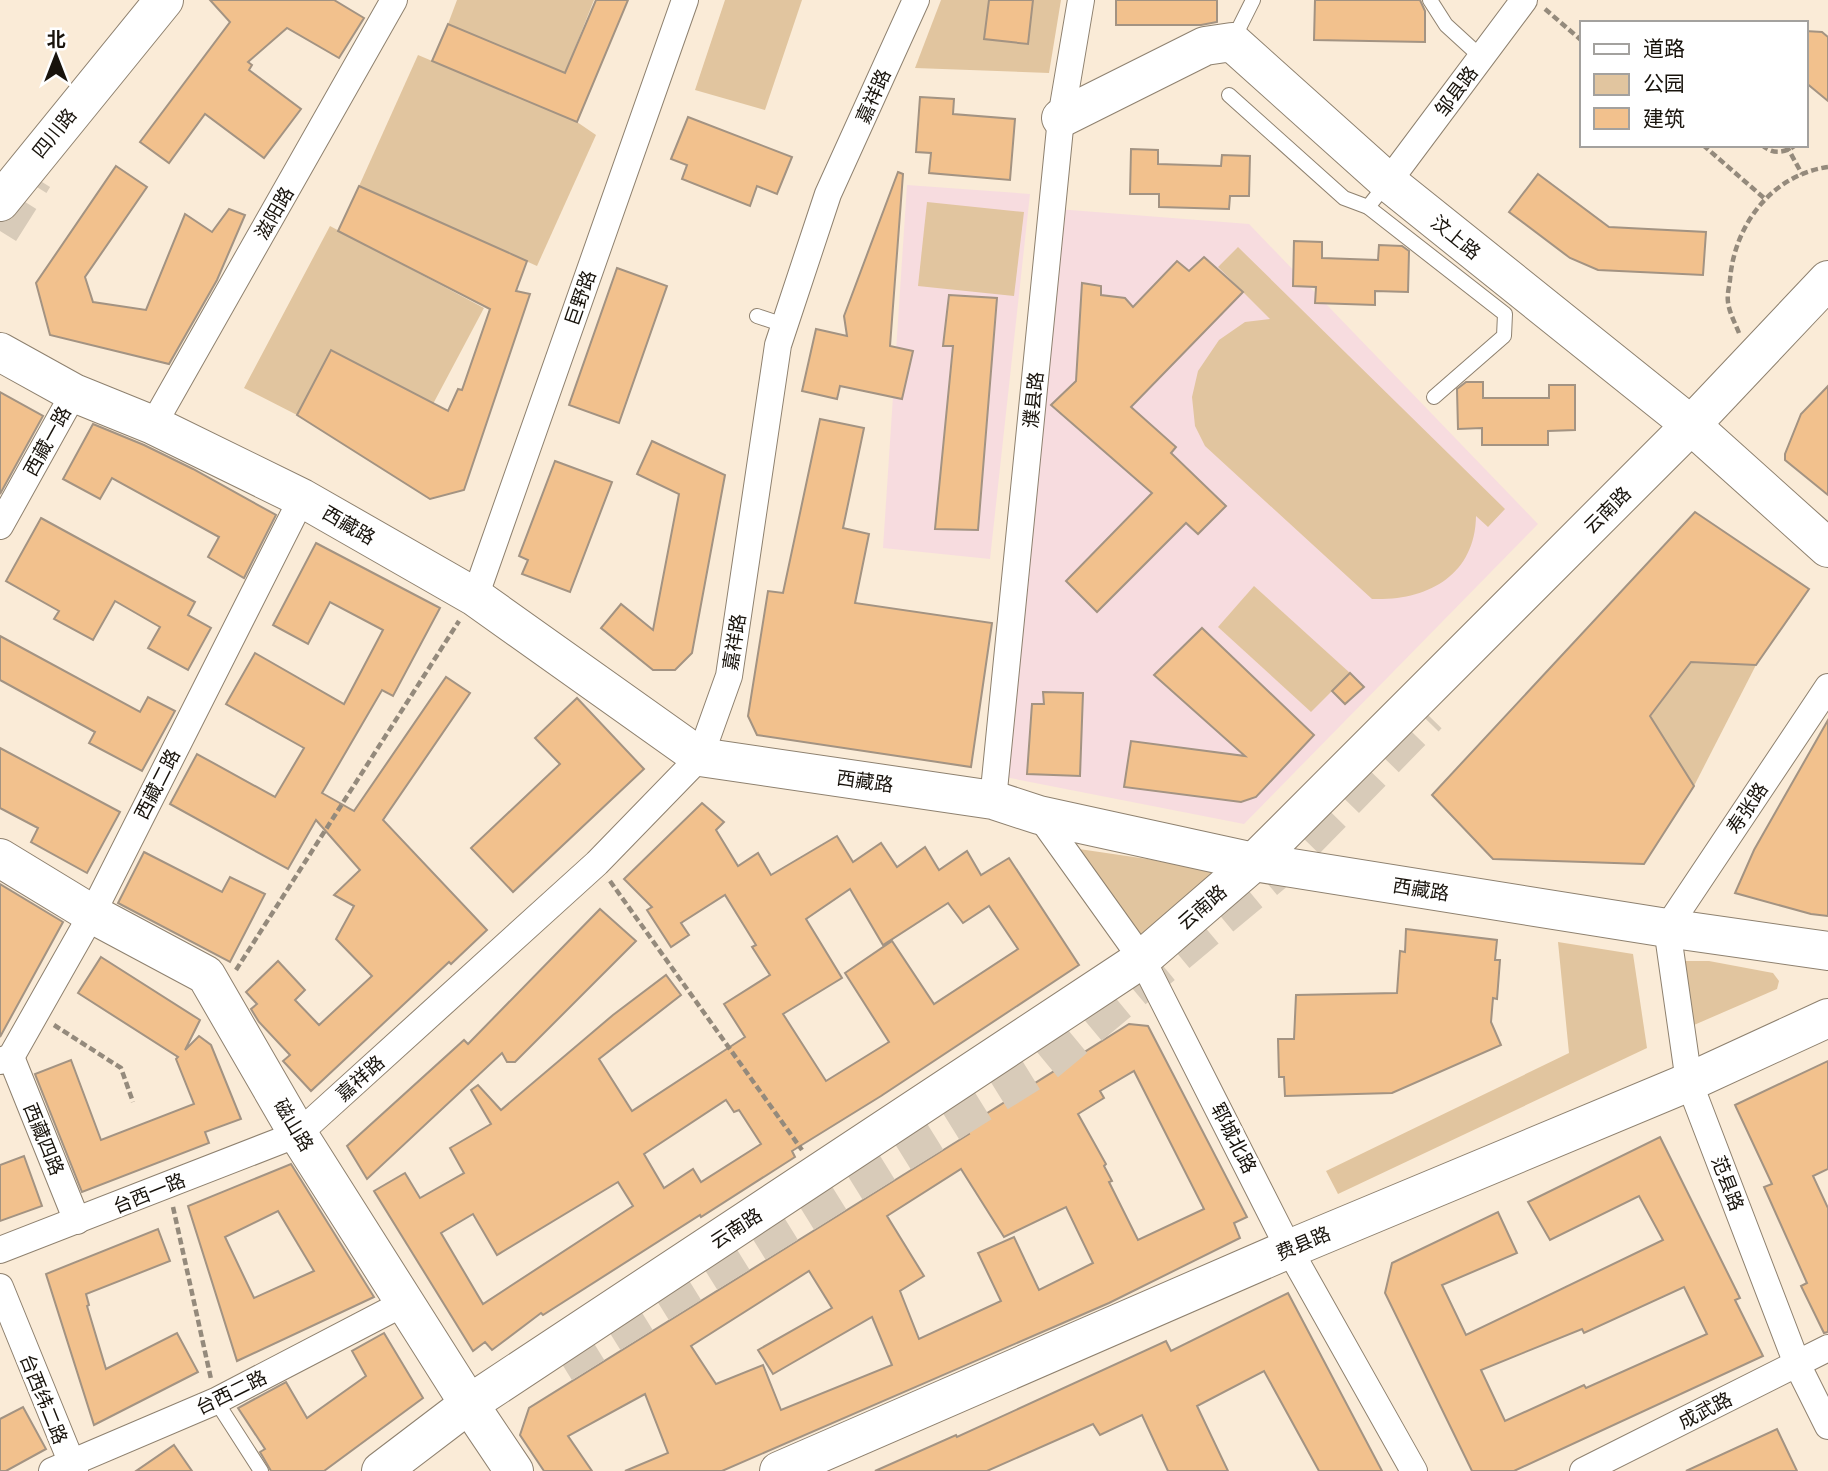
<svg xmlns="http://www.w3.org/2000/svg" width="1828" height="1471" font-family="'PT Sans','Noto Sans SC',sans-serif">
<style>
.education{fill:#f7dcdf}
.green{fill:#e1c59f}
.building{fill:#f2c18d;stroke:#a39382;stroke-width:2;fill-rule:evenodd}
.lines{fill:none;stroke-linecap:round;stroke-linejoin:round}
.highway-tunnel{stroke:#d8cbb9;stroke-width:38;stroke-dasharray:38 19;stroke-linecap:butt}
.lane-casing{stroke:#8e816f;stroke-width:16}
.street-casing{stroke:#8e816f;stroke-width:28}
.secondary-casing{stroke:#8e816f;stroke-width:40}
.primary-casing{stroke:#8e816f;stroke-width:40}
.path{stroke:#948a7c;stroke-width:4.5;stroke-dasharray:7 3.5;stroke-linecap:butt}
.lane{stroke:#fff;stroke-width:14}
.street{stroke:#fff;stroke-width:26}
.secondary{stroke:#fff;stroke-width:38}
.primary{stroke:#fff;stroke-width:38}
.labels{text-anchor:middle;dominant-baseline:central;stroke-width:6;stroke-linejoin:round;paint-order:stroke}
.street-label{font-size:19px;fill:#18130c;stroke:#fff}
</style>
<rect width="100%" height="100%" fill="#faebd7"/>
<g class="education">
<path d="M 907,185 L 1030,194 L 990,559 L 883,548 Z"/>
<path d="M 1057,209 L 1249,224 L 1538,524 L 1244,824 L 1000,776 Z"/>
</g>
<g class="green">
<path d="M 457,0 L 594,0 L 565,73 L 448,24 Z"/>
<path d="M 725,0 L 802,0 L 765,110 L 695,90 Z"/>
<path d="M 941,0 L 1061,0 L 1049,73 L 915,68 Z"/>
<path d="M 418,55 L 577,122 L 596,135 L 537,266 L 359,186 Z"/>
<path d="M 927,202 L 1024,212 L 1014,296 L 918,286 Z"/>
<path d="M 330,226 L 484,308 L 433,404 L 332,350 L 297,415 L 244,388 Z"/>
<path d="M 1238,247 L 1505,509 L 1488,527 L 1476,516 C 1475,576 1427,601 1372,599 L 1205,446 L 1195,426 L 1192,397 L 1198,371 L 1219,340 L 1245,322 L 1270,319 L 1218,267 Z"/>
<path d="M 1254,586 L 1350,673 L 1311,712 L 1218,627 Z"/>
<path d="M 1691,662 L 1756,665 L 1694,786 L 1650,716 Z"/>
<path d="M 1079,849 L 1229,871 L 1139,935 Z"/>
<path d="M 1558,942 L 1633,954 L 1647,1048 L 1338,1194 L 1326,1171 L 1569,1053 Z"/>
<path d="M 1679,961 L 1709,961 L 1773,973 L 1779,981 L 1777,989 L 1694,1025 Z"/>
</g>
<g class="building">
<path d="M 210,0 L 334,0 L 364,18 L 339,58 L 287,28 L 248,62 L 252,65 L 249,70 L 301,109 L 264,158 L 205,114 L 169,163 L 140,142 L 230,22 Z"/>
<path d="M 596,0 L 628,0 L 577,122 L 432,61 L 448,24 L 565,73 Z"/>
<path d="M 989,0 L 1033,0 L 1028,44 L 984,39 Z"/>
<path d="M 1116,0 L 1217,0 L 1217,22 L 1201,25 L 1116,25 Z"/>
<path d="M 1315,0 L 1420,0 L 1425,11 L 1425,42 L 1314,40 Z"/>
<path d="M 1805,31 L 1822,32 L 1828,37 L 1828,101 L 1805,82 Z"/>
<path d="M 920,97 L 954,99 L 953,114 L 1015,119 L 1010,180 L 929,173 L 931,153 L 916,152 Z"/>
<path d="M 688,117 L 792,157 L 777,194 L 757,186 L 750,206 L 682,179 L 687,165 L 671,159 Z"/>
<path d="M 1131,149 L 1158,150 L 1158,164 L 1221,166 L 1222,155 L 1250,156 L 1249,196 L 1230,196 L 1229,209 L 1159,207 L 1159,194 L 1130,194 Z"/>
<path d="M 116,166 L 147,187 L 85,277 L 93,302 L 146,310 L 185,214 L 212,232 L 229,209 L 245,215 L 217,280 L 169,364 L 50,335 L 36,283 Z"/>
<path d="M 898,172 L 903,174 L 890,346 L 913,351 L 902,399 L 840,386 L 837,399 L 802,391 L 816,329 L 847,336 L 844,316 Z"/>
<path d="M 1538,174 L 1609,227 L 1706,232 L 1703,275 L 1598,270 L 1570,258 L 1509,212 Z"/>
<path d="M 359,186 L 527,261 L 516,291 L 530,294 L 464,490 L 430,499 L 297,415 L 331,350 L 448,411 L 458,389 L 462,390 L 490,309 L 338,231 Z"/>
<path d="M 1294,241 L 1322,242 L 1322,258 L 1378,260 L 1379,245 L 1402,246 L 1409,251 L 1408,292 L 1375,291 L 1375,305 L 1315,303 L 1316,287 L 1293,286 Z"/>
<path d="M 1204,257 L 1243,292 L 1131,407 L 1176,447 L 1171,453 L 1226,506 L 1198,534 L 1186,523 L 1097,612 L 1066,581 L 1152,493 L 1051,405 L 1076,381 L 1082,283 L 1101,286 L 1101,295 L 1125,298 L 1133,307 L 1177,261 L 1189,271 Z"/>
<path d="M 617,268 L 667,286 L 619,423 L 569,405 Z"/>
<path d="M 949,295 L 997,298 L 978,530 L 935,529 L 953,346 L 943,346 Z"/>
<path d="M 1466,382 L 1483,382 L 1483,398 L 1549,398 L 1549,385 L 1575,385 L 1575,430 L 1548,431 L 1548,445 L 1482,445 L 1482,428 L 1458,429 L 1457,389 Z"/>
<path d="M 1828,386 L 1828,495 L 1785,460 L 1785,454 L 1801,414 Z"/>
<path d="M 0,392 L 43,416 L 0,494 Z"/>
<path d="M 820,419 L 864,428 L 843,528 L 869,534 L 855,603 L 992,623 L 971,767 L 757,735 L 748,716 L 768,591 L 783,593 Z"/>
<path d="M 93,424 L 144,445 L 193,469 L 276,515 L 244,578 L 208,557 L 219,537 L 112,478 L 100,499 L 63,479 Z"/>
<path d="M 652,441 L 725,475 L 692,653 L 675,670 L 653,670 L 601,628 L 621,604 L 653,630 L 679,494 L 637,474 Z"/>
<path d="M 555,461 L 612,482 L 570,592 L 522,574 L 528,560 L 519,556 Z"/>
<path d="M 1695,512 L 1809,589 L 1756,665 L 1691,662 L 1650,716 L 1694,786 L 1644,864 L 1493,859 L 1432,795 Z"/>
<path d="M 41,518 L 195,602 L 188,615 L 211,628 L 188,670 L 148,648 L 160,627 L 115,601 L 93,640 L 54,619 L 59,611 L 6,581 Z"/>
<path d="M 316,543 L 440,608 L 393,696 L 382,690 L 322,793 L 354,811 L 446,677 L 470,693 L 383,820 L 487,930 L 451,964 L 449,962 L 311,1091 L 283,1061 L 290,1055 L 259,1022 L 251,1009 L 257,1004 L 246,992 L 278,961 L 305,990 L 295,1000 L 319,1025 L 372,976 L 336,939 L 354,906 L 334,895 L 360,870 L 316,820 L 288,869 L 170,804 L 197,754 L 275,797 L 304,748 L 226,704 L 255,653 L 344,704 L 383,630 L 330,602 L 308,644 L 273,625 Z"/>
<path d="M 1202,628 L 1314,735 L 1256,797 L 1241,802 L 1124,787 L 1131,741 L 1245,756 L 1154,675 Z"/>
<path d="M 0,636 L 140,712 L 148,697 L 175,711 L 142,771 L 89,743 L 95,732 L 0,680 Z"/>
<path d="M 1350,673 L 1364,687 L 1345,704 L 1332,691 Z"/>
<path d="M 1043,692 L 1083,693 L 1080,776 L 1027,774 L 1032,704 L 1044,704 Z"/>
<path d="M 577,698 L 644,769 L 513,892 L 471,848 L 560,764 L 535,738 Z"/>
<path d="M 1828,720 L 1828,916 L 1811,914 L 1735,893 L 1754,850 Z"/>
<path d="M 0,748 L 120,812 L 87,873 L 31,842 L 38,828 L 0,808 Z"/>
<path d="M 702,803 L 724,822 L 716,830 L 738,866 L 758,853 L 771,875 L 837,836 L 853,862 L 881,843 L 897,867 L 925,847 L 939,870 L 967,851 L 981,875 L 1009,858 L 1079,965 L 881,1096 L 792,1151 L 795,1157 L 701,1217 L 700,1215 L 543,1315 L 541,1313 L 492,1350 L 485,1342 L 473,1351 L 374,1191 L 405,1173 L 420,1198 L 464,1173 L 450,1148 L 491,1124 L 471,1090 L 478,1085 L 501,1110 L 613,1015 L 666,975 L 681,995 L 599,1059 L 632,1111 L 745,1037 L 724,1004 L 770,975 L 752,947 L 756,945 L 725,895 L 681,923 L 689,935 L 671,947 L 647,910 L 652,907 L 624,879 ZM 850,889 L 883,945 L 948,903 L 963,923 L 989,906 L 1018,949 L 934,1004 L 892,941 L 845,973 L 889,1042 L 826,1081 L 783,1014 L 842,978 L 806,919 ZM 726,1100 L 734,1112 L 739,1110 L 761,1144 L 701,1182 L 693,1169 L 664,1188 L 644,1154 ZM 618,1182 L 633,1206 L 483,1304 L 441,1233 L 473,1214 L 497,1255 Z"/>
<path d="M 144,852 L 222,892 L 230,877 L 265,894 L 230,962 L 118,903 Z"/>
<path d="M 0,884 L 63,922 L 0,1037 Z"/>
<path d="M 600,909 L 636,941 L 515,1062 L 507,1062 L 502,1053 L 367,1179 L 347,1146 L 464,1040 L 468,1044 Z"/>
<path d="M 1406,929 L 1497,940 L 1495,960 L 1500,960 L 1497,999 L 1493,998 L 1491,1022 L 1501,1045 L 1392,1093 L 1285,1096 L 1284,1077 L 1279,1077 L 1278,1039 L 1294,1039 L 1296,995 L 1397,993 L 1400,951 L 1405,952 Z"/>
<path d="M 101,957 L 200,1020 L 185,1050 L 199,1036 L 211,1045 L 241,1119 L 205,1132 L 209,1143 L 82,1192 L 35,1074 L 71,1060 L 101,1140 L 194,1104 L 176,1059 L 178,1057 L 78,993 Z"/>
<path d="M 1129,1024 L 1148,1026 L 1247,1217 L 1234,1223 L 1240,1238 L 1109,1303 L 722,1471 L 625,1471 L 668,1453 L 645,1394 L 568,1436 L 592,1471 L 544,1471 L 520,1435 L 529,1408 L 969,1134 L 965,1127 ZM 1134,1071 L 1204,1209 L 1138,1240 L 1109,1182 L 1112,1181 L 1104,1166 L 1106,1164 L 1078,1114 L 1104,1098 L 1100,1091 ZM 961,1169 L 1004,1237 L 1066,1207 L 1093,1263 L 1039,1290 L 1014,1237 L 978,1253 L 1001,1301 L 919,1339 L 900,1291 L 924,1276 L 887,1216 ZM 809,1271 L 832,1308 L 758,1350 L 773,1374 L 872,1317 L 892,1365 L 781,1410 L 763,1365 L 716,1384 L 691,1346 Z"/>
<path d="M 1828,1061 L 1828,1169 L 1813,1176 L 1828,1208 L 1828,1332 L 1824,1333 L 1801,1286 L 1807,1283 L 1764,1187 L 1772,1184 L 1735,1105 Z"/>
<path d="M 1660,1137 L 1740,1298 L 1735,1300 L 1763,1356 L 1514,1471 L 1472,1471 L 1385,1293 L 1392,1263 L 1498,1212 L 1517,1253 L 1442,1285 L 1466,1335 L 1663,1240 L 1639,1196 L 1550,1240 L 1528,1202 ZM 1684,1287 L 1707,1334 L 1586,1388 L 1584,1385 L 1505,1421 L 1481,1370 L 1582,1329 L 1584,1333 Z"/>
<path d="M 24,1156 L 42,1206 L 0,1221 L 0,1165 Z"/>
<path d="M 291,1164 L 374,1297 L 237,1361 L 188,1206 ZM 278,1211 L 314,1271 L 254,1298 L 225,1237 Z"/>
<path d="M 158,1229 L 170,1261 L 86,1294 L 89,1305 L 87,1306 L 106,1369 L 177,1333 L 198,1372 L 94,1425 L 46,1274 Z"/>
<path d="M 1288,1293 L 1382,1471 L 1319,1471 L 1264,1371 L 1197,1406 L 1228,1471 L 1168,1471 L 1142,1415 L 1100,1435 L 1093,1424 L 987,1471 L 875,1471 L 956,1435 L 957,1437 L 1166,1341 L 1171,1351 Z"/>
<path d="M 384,1333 L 423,1398 L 324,1471 L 271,1471 L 260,1452 L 265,1449 L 238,1408 L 286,1382 L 307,1418 L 366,1376 L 352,1351 Z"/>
<path d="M 23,1407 L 46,1449 L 6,1471 L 0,1471 L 0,1419 Z"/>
<path d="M 1777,1429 L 1797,1471 L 1686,1471 Z"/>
<path d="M 174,1445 L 192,1471 L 136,1471 Z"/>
</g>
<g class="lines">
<g class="highway-tunnel">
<path d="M 0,231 L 34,177"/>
<path d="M 562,1364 L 1043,1065 L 1275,872 L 1428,715"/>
</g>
<g class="lane-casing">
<g id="lane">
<path d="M 1430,0 L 1446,25 L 1481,57"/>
<path d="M 1233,40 L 1253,0"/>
<path d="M 1229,95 L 1344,198 L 1368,207 L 1387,183"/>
<path d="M 1368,207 L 1505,314 L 1504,336 L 1434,397"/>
<path d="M 757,316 L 784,325"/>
<path d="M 216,1401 L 261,1471"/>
</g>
</g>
<g class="street-casing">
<g id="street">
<path d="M 1388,182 L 1524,0"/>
<path d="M 153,425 L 394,0"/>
<path d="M 0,526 L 74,393"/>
<path d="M 475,597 L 685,0"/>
<path d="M 1828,687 L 1667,928 L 1689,1082 L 1797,1364 L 1828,1426"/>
<path d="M 993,800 L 1061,118 L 1081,0"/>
<path d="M 1039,815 L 1142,959 L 1289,1249 L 1414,1471"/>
<path d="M 11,1057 L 77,1221"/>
<path d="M 0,1061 L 11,1057 L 92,914 L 302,498"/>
<path d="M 0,1250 L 298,1134 L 597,863 L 700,757 L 729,676 L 778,345 L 828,194 L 916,0"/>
<path d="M 0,1287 L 75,1471"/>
<path d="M 52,1471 L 216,1401 L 406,1302"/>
<path d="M 1583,1471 L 1828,1348"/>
</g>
</g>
<g class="secondary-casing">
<g id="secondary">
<path d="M 1061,118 L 1205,46 L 1232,42 L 1388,182 L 1691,425 L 1828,548"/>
<path d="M 0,352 L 74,393 L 153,425 L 302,498 L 475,597 L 700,757 L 993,800 L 1039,815 L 1254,862 L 1667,928 L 1828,951"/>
<path d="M 0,858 L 92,914 L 206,975 L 298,1134 L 469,1404 L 514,1471"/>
<path d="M 381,1471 L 469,1404 L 1142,959 L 1254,862 L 1691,425 L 1828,280"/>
<path d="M 779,1471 L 1289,1249 L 1689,1082 L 1828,1018"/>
</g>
</g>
<g class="primary-casing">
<path id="primary" d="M 0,202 L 164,0"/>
</g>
<g class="path">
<path d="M 1545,9 L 1581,40"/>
<path d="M 1703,145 L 1764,198"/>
<path d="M 1762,145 C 1773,155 1785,153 1796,145"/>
<path d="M 1786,145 L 1802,174"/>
<path d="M 1739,333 C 1735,323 1729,312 1728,302 C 1727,295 1729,287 1730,280 C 1734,226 1771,175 1828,167"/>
<path d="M 610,881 L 802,1150"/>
<path d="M 236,970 L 459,621"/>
<path d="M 54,1025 L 121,1068 L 133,1102"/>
<path d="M 173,1207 L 211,1379"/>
</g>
<use href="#lane" class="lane"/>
<use href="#street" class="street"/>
<use href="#secondary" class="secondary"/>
<use href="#primary" class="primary"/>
</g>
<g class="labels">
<g class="street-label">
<text transform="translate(1456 91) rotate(-53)">邹县路</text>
<text transform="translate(873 96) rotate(-66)">嘉祥路</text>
<text transform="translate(54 133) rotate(-51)">四川路</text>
<text transform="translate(274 213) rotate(-60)">滋阳路</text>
<text transform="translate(1456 237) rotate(39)">汶上路</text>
<text transform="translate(580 298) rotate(-71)">巨野路</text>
<text transform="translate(1033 400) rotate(-84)">濮县路</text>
<text transform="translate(47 441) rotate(-61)">西藏一路</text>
<text transform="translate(1607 510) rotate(-45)">云南路</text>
<text transform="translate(349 525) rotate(30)">西藏路</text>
<text transform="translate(734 642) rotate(-81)">嘉祥路</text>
<text transform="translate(865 781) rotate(8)">西藏路</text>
<text transform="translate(157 784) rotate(-63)">西藏二路</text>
<text transform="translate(1747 808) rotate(-56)">寿张路</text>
<text transform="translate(1421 889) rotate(9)">西藏路</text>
<text transform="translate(1202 907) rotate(-41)">云南路</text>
<text transform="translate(360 1078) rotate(-42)">嘉祥路</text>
<text transform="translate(294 1125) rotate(59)">磁山路</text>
<text transform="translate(1234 1138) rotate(63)">郓城北路</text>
<text transform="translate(44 1139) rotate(68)">西藏四路</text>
<text transform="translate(1728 1183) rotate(69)">范县路</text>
<text transform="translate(149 1193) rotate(-22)">台西一路</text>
<text transform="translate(736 1228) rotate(-33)">云南路</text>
<text transform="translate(1303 1243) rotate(-23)">费县路</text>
<text transform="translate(231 1392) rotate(-26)">台西二路</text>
<text transform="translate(44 1399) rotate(68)">台西纬二路</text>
<text transform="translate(1705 1410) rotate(-27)">成武路</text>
</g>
</g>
<rect x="1580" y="21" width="228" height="126" fill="#ffffff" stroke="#a3a19e" stroke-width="2"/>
<rect x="1594" y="44" width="35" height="10" fill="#ffffff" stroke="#a3a19e" stroke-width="2"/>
<text x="1643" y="56" font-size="21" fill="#18130c">道路</text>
<rect x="1594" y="74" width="35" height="21" fill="#e1c59f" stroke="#a3a19e" stroke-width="2"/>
<text x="1643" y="91" font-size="21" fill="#18130c">公园</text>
<rect x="1594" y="108" width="35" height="21" fill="#f2c18d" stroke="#a3a19e" stroke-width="2"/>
<text x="1643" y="126" font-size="21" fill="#18130c">建筑</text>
<g transform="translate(56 56)" stroke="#ffffff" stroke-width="5" paint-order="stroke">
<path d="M0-5L12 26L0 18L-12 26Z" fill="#18130c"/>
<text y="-10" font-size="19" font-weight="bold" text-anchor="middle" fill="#18130c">北</text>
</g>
</svg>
